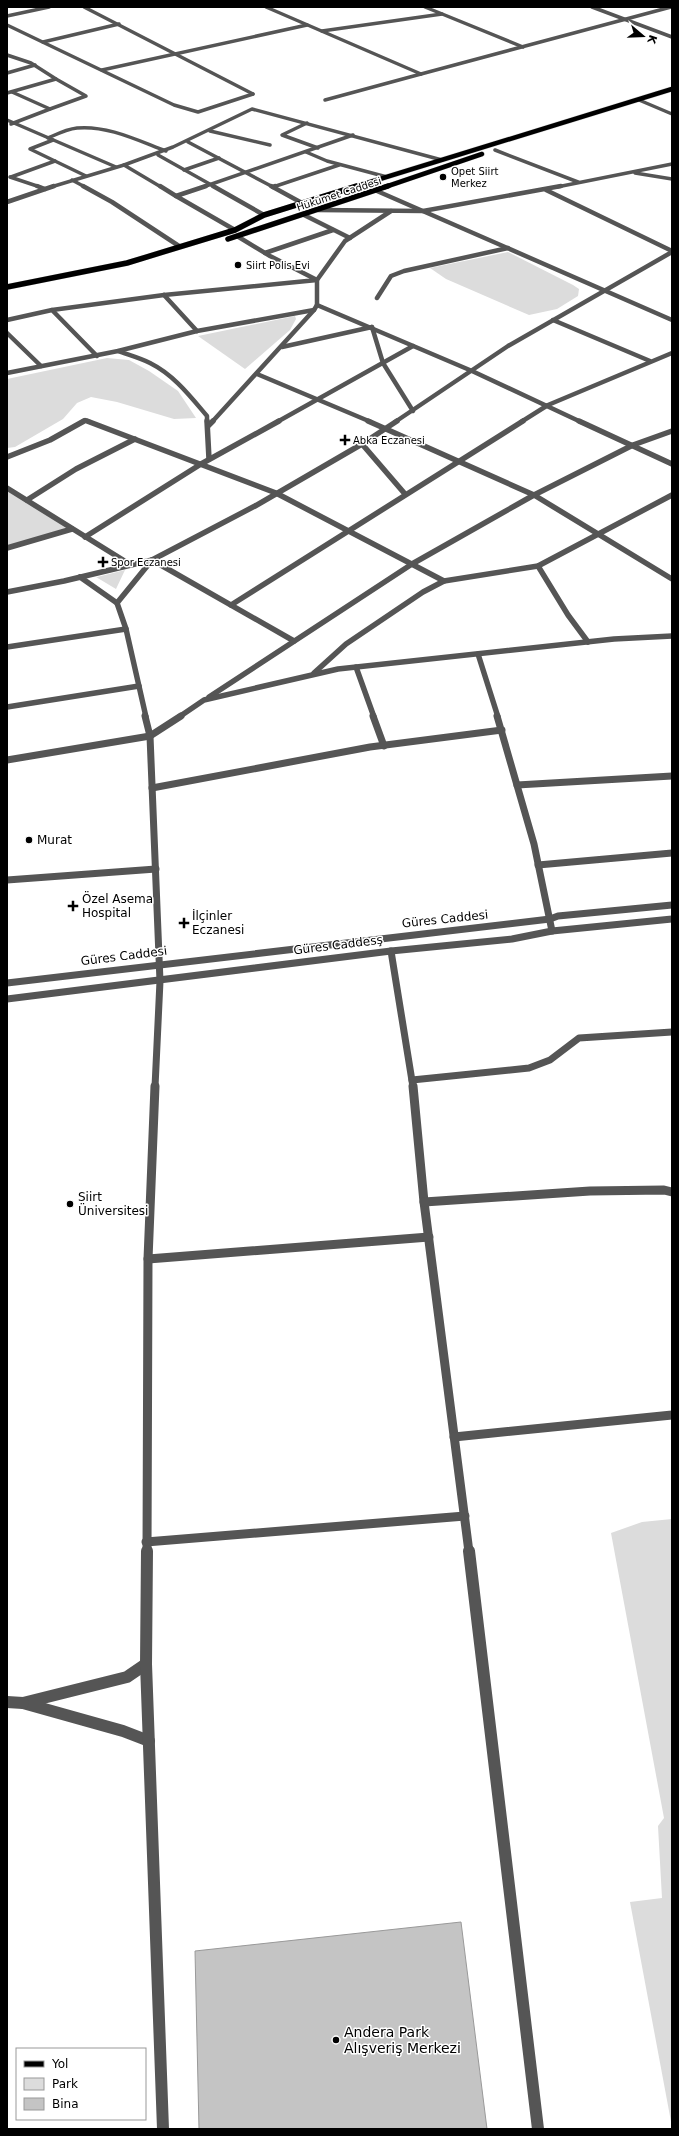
<svg xmlns="http://www.w3.org/2000/svg" width="679" height="2136" font-family="'DejaVu Sans',sans-serif">
<style>
.green{fill:#dcdcdc}
.building{fill:#c4c4c4;stroke:#999}
.lines{fill:none;stroke-linecap:round;stroke-linejoin:round}
.primary-far1-casing{stroke:#dbdbdb;stroke-width:5.5}
.primary-casing{stroke:#dbdbdb;stroke-width:6}
.minor-far5{stroke:#555;stroke-width:3.5}
.minor-far4{stroke:#555;stroke-width:4.5}
.minor-far3{stroke:#555;stroke-width:5.5}
.minor-far2{stroke:#555;stroke-width:7}
.minor-far1{stroke:#555;stroke-width:9}
.minor{stroke:#555;stroke-width:12}
.tertiary-far2{stroke:#555;stroke-width:7}
.tertiary-far1{stroke:#555;stroke-width:9}
.tertiary{stroke:#555;stroke-width:12}
.primary-far1{stroke:#000;stroke-width:4.5}
.primary{stroke:#000;stroke-width:5.5}
.poi-dot{fill:#000;stroke:#fff;stroke-width:1.5}
.labels{text-anchor:middle;dominant-baseline:central;stroke-width:3;stroke-linejoin:round;paint-order:stroke}
.far-poi-label{font-size:10px;fill:#000;stroke:#fff;text-anchor:start}
.far-street-label{font-size:10px;fill:#000;stroke:#fff}
.poi-label{font-size:12px;fill:#000;stroke:#fff;text-anchor:start}
.street-label{font-size:12px;fill:#000;stroke:#fff}
.near-poi-label{font-size:14px;fill:#000;stroke:#fff;text-anchor:start}
</style>
<rect width="100%" height="100%" fill="#fff"/>
<g class="green">
<path d="M 508,252 L 573,285 L 579,289 L 578,296 L 557,309 L 529,315 L 446,279 L 430,268 Z"/>
<path d="M 295,316 L 296,319 L 290,330 L 245,369 L 198,336 Z"/>
<path d="M 107,358 L 129,360 L 149,371 L 178,391 L 196,418 L 174,419 L 117,402 L 91,397 L 77,403 L 63,419 L 15,447 L 7,448 L 7,379 Z"/>
<path d="M 7,488 L 72,529 L 7,548 Z"/>
<path d="M 125,570 L 116,589 L 96,577 L 97,577 Z"/>
<path d="M 672,1519 L 672,2127 L 630,1902 L 662,1898 L 658,1826 L 664,1818 L 611,1533 L 642,1522 Z"/>
</g>
<path class="building" d="M 461,1922 L 487,2129 L 199,2129 L 195,1951 Z"/>
<g class="lines">
<g class="primary-far1-casing">
<g id="primary-far1">
<path d="M 354,187 L 672,89"/>
<path d="M 385,187 L 482,154"/>
</g>
</g>
<g class="primary-casing">
<g id="primary">
<path d="M 228,239 L 388,186"/>
<path d="M 7,287 L 127,263 L 235,230 L 264,215 L 357,186"/>
</g>
</g>
<g class="minor-far5">
<path d="M 84,7 L 253,94"/>
<path d="M 266,7 L 421,74 L 325,100"/>
<path d="M 425,7 L 523,47"/>
<path d="M 592,7 L 672,37"/>
<path d="M 7,16 L 49,7"/>
<path d="M 7,25 L 174,105 L 198,112 L 253,94"/>
<path d="M 322,31 L 442,14"/>
<path d="M 43,42 L 119,24"/>
<path d="M 7,55 L 31,63 L 56,79 L 7,93"/>
<path d="M 102,70 L 307,25"/>
<path d="M 7,73 L 35,65"/>
<path d="M 421,74 L 671,7"/>
<path d="M 639,100 L 672,114"/>
<path d="M 50,109 L 86,96 L 56,79"/>
<path d="M 7,120 L 116,167"/>
<path d="M 307,123 L 282,135 L 318,148"/>
<path d="M 11,124 L 50,109 L 12,92"/>
<path d="M 210,131 L 270,145"/>
<path d="M 48,138 C 57,134 67,129 77,128 C 107,125 139,141 166,151"/>
<path d="M 53,140 L 30,149 L 86,176"/>
<path d="M 188,142 L 273,187"/>
<path d="M 495,150 L 578,182"/>
<path d="M 306,152 L 327,161 L 387,177"/>
<path d="M 158,155 L 215,187"/>
<path d="M 184,170 L 219,158"/>
<path d="M 635,173 L 672,179"/>
<path d="M 10,177 L 40,187"/>
<path d="M 11,177 L 55,161"/>
<path d="M 72,180 L 85,187"/>
<path d="M 51,187 L 124,165"/>
<path d="M 161,187 L 124,165 L 173,147 L 252,109 L 442,160"/>
<path d="M 203,187 L 353,135"/>
<path d="M 273,187 L 339,165"/>
<path d="M 557,187 L 672,164"/>
</g>
<g class="minor-far4">
<path d="M 37,186 L 45,189"/>
<path d="M 83,186 L 112,202 L 179,246"/>
<path d="M 160,186 L 176,196"/>
<path d="M 206,186 L 176,196 L 235,230"/>
<path d="M 213,186 L 264,215"/>
<path d="M 271,186 L 302,203"/>
<path d="M 273,187 L 275,186"/>
<path d="M 546,190 L 672,251"/>
<path d="M 377,191 L 672,320"/>
<path d="M 7,202 L 54,186"/>
<path d="M 318,210 L 423,211 L 561,186"/>
<path d="M 304,215 L 350,238"/>
<path d="M 265,253 L 333,230"/>
<path d="M 164,295 L 197,331"/>
<path d="M 377,298 L 391,276 L 404,271 L 508,248"/>
<path d="M 317,305 L 472,371 L 581,422"/>
<path d="M 52,310 L 164,295 L 317,280 L 270,256 L 237,236"/>
<path d="M 7,320 L 52,310 L 97,356"/>
<path d="M 553,320 L 650,361"/>
<path d="M 372,327 L 383,363 L 413,411"/>
<path d="M 7,333 L 41,366"/>
<path d="M 282,347 L 372,327"/>
<path d="M 118,351 C 129,355 140,358 150,363 C 174,375 190,396 207,416 L 207,422"/>
<path d="M 7,373 L 118,351 L 197,331 L 314,310"/>
<path d="M 257,374 L 371,422"/>
<path d="M 82,422 L 85,420 L 90,422"/>
<path d="M 212,422 L 314,310 L 317,305 L 317,280 L 345,241 L 391,211"/>
<path d="M 277,422 L 413,346"/>
<path d="M 395,422 L 508,346 L 672,252"/>
<path d="M 521,422 L 548,405 L 672,353"/>
</g>
<g class="minor-far3">
<path d="M 87,421 L 276,493 L 444,581"/>
<path d="M 207,421 L 209,459"/>
<path d="M 368,421 L 534,495 L 672,579"/>
<path d="M 579,421 L 672,464"/>
<path d="M 208,426 L 213,421"/>
<path d="M 362,444 L 405,494"/>
<path d="M 7,457 L 50,440 L 84,421"/>
<path d="M 7,488 L 131,565"/>
<path d="M 27,500 L 76,469 L 135,439"/>
<path d="M 85,537 L 201,464 L 279,421"/>
<path d="M 7,548 L 72,529"/>
<path d="M 152,560 L 294,641"/>
<path d="M 538,566 L 568,615 L 588,642"/>
<path d="M 80,577 L 117,603 L 126,629 L 146,717"/>
<path d="M 7,592 L 64,581 L 152,560 L 255,506 L 362,444 L 397,421"/>
<path d="M 117,603 L 152,560"/>
<path d="M 231,605 L 523,421"/>
<path d="M 7,647 L 126,629"/>
<path d="M 478,654 L 498,717"/>
<path d="M 356,667 L 374,717"/>
<path d="M 314,673 L 346,644 L 423,592 L 444,581 L 538,566 L 672,495"/>
<path d="M 209,697 L 412,564 L 534,495 L 633,445 L 672,431"/>
<path d="M 7,707 L 139,686"/>
<path d="M 179,717 L 204,700 L 338,669 L 614,639 L 672,636"/>
</g>
<g class="minor-far2">
<path d="M 145,716 L 150,736 L 160,981"/>
<path d="M 373,716 L 384,746"/>
<path d="M 497,716 L 534,844 L 552,931"/>
<path d="M 7,760 L 150,736 L 181,716"/>
<path d="M 517,785 L 672,776"/>
<path d="M 152,788 L 370,747 L 502,730"/>
<path d="M 538,865 L 672,853"/>
<path d="M 7,880 L 156,869"/>
<path d="M 391,951 L 413,1087"/>
<path d="M 412,1080 L 529,1068 L 550,1060 L 579,1038 L 672,1032"/>
</g>
<g class="minor-far1">
<path d="M 413,1086 L 424,1202 L 469,1552"/>
<path d="M 424,1202 L 590,1191 L 664,1190 L 672,1192"/>
<path d="M 148,1259 L 429,1237"/>
<path d="M 454,1437 L 672,1415"/>
<path d="M 146,1542 L 465,1516"/>
</g>
<g class="minor">
<path d="M 469,1551 L 538,2129"/>
<path d="M 146,1664 L 127,1677 L 23,1703 L 123,1731 L 149,1741"/>
<path d="M 7,1702 L 23,1703"/>
</g>
<g class="tertiary-far2">
<path d="M 7,983 L 550,919 L 558,916 L 672,905"/>
<path d="M 7,999 L 391,951 L 512,939 L 552,931 L 672,919"/>
<path d="M 155,1087 L 160,981"/>
</g>
<path class="tertiary-far1" d="M 147,1552 L 148,1259 L 155,1086"/>
<path class="tertiary" d="M 147,1551 L 146,1664 L 163,2129"/>
<use href="#primary-far1" class="primary-far1"/>
<use href="#primary" class="primary"/>
</g>
<g class="poi-dot">
<circle cx="443" cy="177" r="4"/>
<circle cx="238" cy="265" r="4"/>
<path d="M343 434h4v4h4v4h-4v4h-4v-4h-4v-4h4z"/>
<path d="M101 556h4v4h4v4h-4v4h-4v-4h-4v-4h4z"/>
<circle cx="29" cy="840" r="4"/>
<path d="M71 900h4v4h4v4h-4v4h-4v-4h-4v-4h4z"/>
<path d="M182 917h4v4h4v4h-4v4h-4v-4h-4v-4h4z"/>
<circle cx="70" cy="1204" r="4"/>
<circle cx="336" cy="2040" r="4"/>
</g>
<g class="labels">
<g class="far-poi-label">
<text x="451" y="171">Opet Siirt<tspan x="451" dy="12">Merkez</tspan></text>
<text x="246" y="265">Siirt Polis Evi</text>
<text x="353" y="440">Abka Eczanesi</text>
<text x="111" y="562">Spor Eczanesi</text>
</g>
<g class="far-street-label">
<text transform="translate(339 194) rotate(-18)">Hükümet Caddesi</text>
</g>
<g class="poi-label">
<text x="37" y="840">Murat</text>
<text x="82" y="899">Özel Asema<tspan x="82" dy="14">Hospital</tspan></text>
<text x="192" y="916">İlçinler<tspan x="192" dy="14">Eczanesi</tspan></text>
<text x="78" y="1197">Siirt<tspan x="78" dy="14">Üniversitesi</tspan></text>
</g>
<g class="street-label">
<text transform="translate(445 919) rotate(-6)">Güres Caddesi</text>
<text transform="translate(338 945) rotate(-7)">Güres Caddesş</text>
<text transform="translate(124 956) rotate(-7)">Güres Caddesi</text>
</g>
<g class="near-poi-label">
<text x="344" y="2032">Andera Park<tspan x="344" dy="16">Alışveriş Merkezi</tspan></text>
</g>
</g>
<rect width="679" height="2136" fill="none" stroke="#000000" stroke-width="16"/>
<rect x="16" y="2048" width="130" height="72" fill="#ffffff" stroke="#999999"/>
<rect x="24" y="2061" width="20" height="6" fill="#000000" stroke="#999999"/>
<text x="52" y="2068" font-size="12" fill="#000000">Yol</text>
<rect x="24" y="2078" width="20" height="12" fill="#dcdcdc" stroke="#999999"/>
<text x="52" y="2088" font-size="12" fill="#000000">Park</text>
<rect x="24" y="2098" width="20" height="12" fill="#c4c4c4" stroke="#999999"/>
<text x="52" y="2108" font-size="12" fill="#000000">Bina</text>
<g transform="translate(643 36) rotate(109)" stroke="#ffffff" stroke-width="3" paint-order="stroke">
<path d="M0-3L7 15L0 10L-7 15Z" fill="#000000"/>
<text y="-6" font-size="11" font-weight="bold" text-anchor="middle" fill="#000000">K</text>
</g>
</svg>
